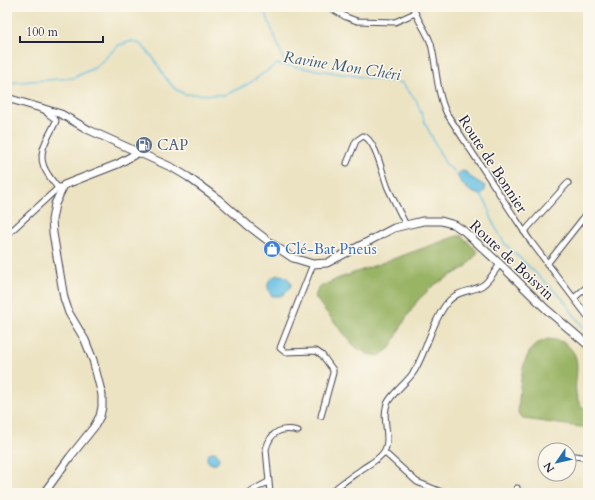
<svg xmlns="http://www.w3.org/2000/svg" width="595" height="500" font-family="Cardo,serif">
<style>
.forest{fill:#9ab466;stroke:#5e6b50}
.water{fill:#67c1e4;stroke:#447290}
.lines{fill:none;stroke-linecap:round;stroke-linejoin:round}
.stream{stroke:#67c1e4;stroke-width:1.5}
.street-casing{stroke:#403f4f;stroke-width:7}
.secondary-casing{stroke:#403f4f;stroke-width:9}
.street{stroke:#fff;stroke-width:5}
.secondary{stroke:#fff;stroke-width:7}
.labels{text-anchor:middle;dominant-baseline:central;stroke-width:3;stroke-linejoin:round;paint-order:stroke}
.service-label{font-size:15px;fill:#4e5e75;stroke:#fbf7ec;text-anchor:start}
.street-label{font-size:15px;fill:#22223b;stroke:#fbf7ec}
.shop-label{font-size:15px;fill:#366cbe;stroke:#fbf7ec;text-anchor:start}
.water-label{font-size:16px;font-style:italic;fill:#3a5a76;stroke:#fbf7ec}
</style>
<rect width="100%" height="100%" fill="#fbf7ec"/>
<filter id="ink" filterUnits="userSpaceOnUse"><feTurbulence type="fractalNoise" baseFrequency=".025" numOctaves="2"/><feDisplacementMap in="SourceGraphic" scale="8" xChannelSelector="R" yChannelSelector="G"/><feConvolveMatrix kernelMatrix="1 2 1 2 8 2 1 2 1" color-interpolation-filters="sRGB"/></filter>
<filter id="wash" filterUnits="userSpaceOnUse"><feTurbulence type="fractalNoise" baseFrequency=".012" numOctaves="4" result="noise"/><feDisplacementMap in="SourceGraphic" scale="16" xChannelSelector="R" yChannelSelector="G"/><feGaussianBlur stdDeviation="0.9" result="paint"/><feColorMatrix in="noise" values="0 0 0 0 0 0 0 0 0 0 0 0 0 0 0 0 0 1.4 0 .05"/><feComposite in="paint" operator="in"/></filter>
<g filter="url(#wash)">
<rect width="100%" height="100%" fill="#ece3c2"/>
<g class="forest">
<path d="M 457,236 L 462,236 L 478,252 L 466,267 L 434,285 L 418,300 L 406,318 L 390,348 L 379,356 L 368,354 L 355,347 L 323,308 L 315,297 L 318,288 L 337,279 Z"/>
<path d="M 548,339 C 553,340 559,340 563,342 C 566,343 568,346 570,348 C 588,366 562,395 588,411 L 588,428 L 524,419 L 518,413 C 520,391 519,363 534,346 C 537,343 543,341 548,339 Z"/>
</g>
<g class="water">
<path d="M 462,171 L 466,172 L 472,178 L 485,186 L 485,191 L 481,195 C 470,193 461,185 457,175 Z"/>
<path d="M 278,275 C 286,275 296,282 288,290 C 286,293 282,295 280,296 L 272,296 C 265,287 267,278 278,275 Z"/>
<circle cx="213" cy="458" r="6"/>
</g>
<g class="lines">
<g class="stream">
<path d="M 263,7 L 286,65"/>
<path d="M 7,83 L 73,78 L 96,67 L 119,45 L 132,41 L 142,45 L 155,60 L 164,76 L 175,89 L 185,94 L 225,95 L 248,84 L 277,64 L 402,83 L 416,100 L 426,125 L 445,163 L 458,175"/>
<path d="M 480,194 L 487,204 L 493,223 L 505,244 L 562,298 L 588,334"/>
</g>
</g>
</g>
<g filter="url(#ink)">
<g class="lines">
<g class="street-casing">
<g id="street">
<path d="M 329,7 L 346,17 L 357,21 L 395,22 L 415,13"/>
<path d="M 413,7 C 417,20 427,31 431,44 C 437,67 436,92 447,114 L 529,239 L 588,317"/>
<path d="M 43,108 L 48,114 L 55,119 L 56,121 C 53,128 49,135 46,141 C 36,161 46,173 58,188"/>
<path d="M 347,163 L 356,141 L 363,136 C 376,139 383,177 388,188 C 394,201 400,213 406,225"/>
<path d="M 524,232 L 568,183"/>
<path d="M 7,235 L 59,187"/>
<path d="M 313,264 L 280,348 L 285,352 L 316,351 L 322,355 L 333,370 L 333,373 L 321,416"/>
<path d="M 547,264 L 588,212"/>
<path d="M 574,298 L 588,286"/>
<path d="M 384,452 L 417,482 L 444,493"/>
<path d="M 569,455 L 588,458"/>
<path d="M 247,493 L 268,482"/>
<path d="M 270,493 L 266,449 C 271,431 281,427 298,431"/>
<path d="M 330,493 C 340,484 351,477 362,469 C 369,464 378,460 383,453 C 393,440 380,417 388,402 C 395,390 408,382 415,370 C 427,349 431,326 444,307 C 457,288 468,294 483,285 C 490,280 495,271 500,264"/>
<path d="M 516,493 L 517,488"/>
</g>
</g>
<g class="secondary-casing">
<g id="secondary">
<path d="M 7,98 L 61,114 L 89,130 L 173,168 L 188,177 L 218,199 L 250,227 L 275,246 L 293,258 L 313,264 L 327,263 L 394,228 L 410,224 L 423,221 L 441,221 L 455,225 L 464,231 L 500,264 L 546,309 L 588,345"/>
<path d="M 44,493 L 70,457 L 94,427 L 100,416 L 102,407 L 102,395 L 93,360 L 85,340 L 69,313 L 64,298 L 53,233 L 52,220 L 55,204 L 64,185 L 118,164 L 139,152"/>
</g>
</g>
<use href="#street" class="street"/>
<use href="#secondary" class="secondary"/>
</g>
</g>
<defs>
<g id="fuel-disc" transform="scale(0.9)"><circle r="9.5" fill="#5c6f8a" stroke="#fbf7ec"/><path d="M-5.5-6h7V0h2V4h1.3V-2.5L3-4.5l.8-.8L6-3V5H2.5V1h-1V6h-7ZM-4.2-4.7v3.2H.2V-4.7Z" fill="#fff"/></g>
<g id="shop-disc" transform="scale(0.9)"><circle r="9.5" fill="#3f7fe0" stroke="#fbf7ec"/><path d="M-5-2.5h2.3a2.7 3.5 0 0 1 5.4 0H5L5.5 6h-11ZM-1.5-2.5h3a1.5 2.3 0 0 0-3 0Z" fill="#fff"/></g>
</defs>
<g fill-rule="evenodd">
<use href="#fuel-disc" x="144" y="145"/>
<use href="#shop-disc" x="272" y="249"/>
</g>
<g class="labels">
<g class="service-label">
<text x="157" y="145">CAP</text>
</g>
<g class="street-label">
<text transform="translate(493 164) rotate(57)">Route de Bonnier</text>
<text transform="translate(512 260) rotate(43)">Route de Boisvin</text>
</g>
<g class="shop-label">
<text x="285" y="249">Clé-Bat Pneus</text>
</g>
<g class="water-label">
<text transform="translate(342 66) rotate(9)">Ravine Mon Chéri</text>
</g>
</g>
<rect width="595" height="500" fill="none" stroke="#fbf7ec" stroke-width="24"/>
<g transform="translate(557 462) rotate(236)"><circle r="19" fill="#fbf7ec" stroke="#a4a2a5"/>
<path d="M0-3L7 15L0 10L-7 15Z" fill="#1f6fb2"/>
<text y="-6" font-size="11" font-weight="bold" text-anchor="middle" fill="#22223b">N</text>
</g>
<path d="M20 36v6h83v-6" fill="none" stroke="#22223b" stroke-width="2"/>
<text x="26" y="36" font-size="12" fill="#22223b" stroke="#fbf7ec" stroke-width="3" paint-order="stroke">100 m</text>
</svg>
